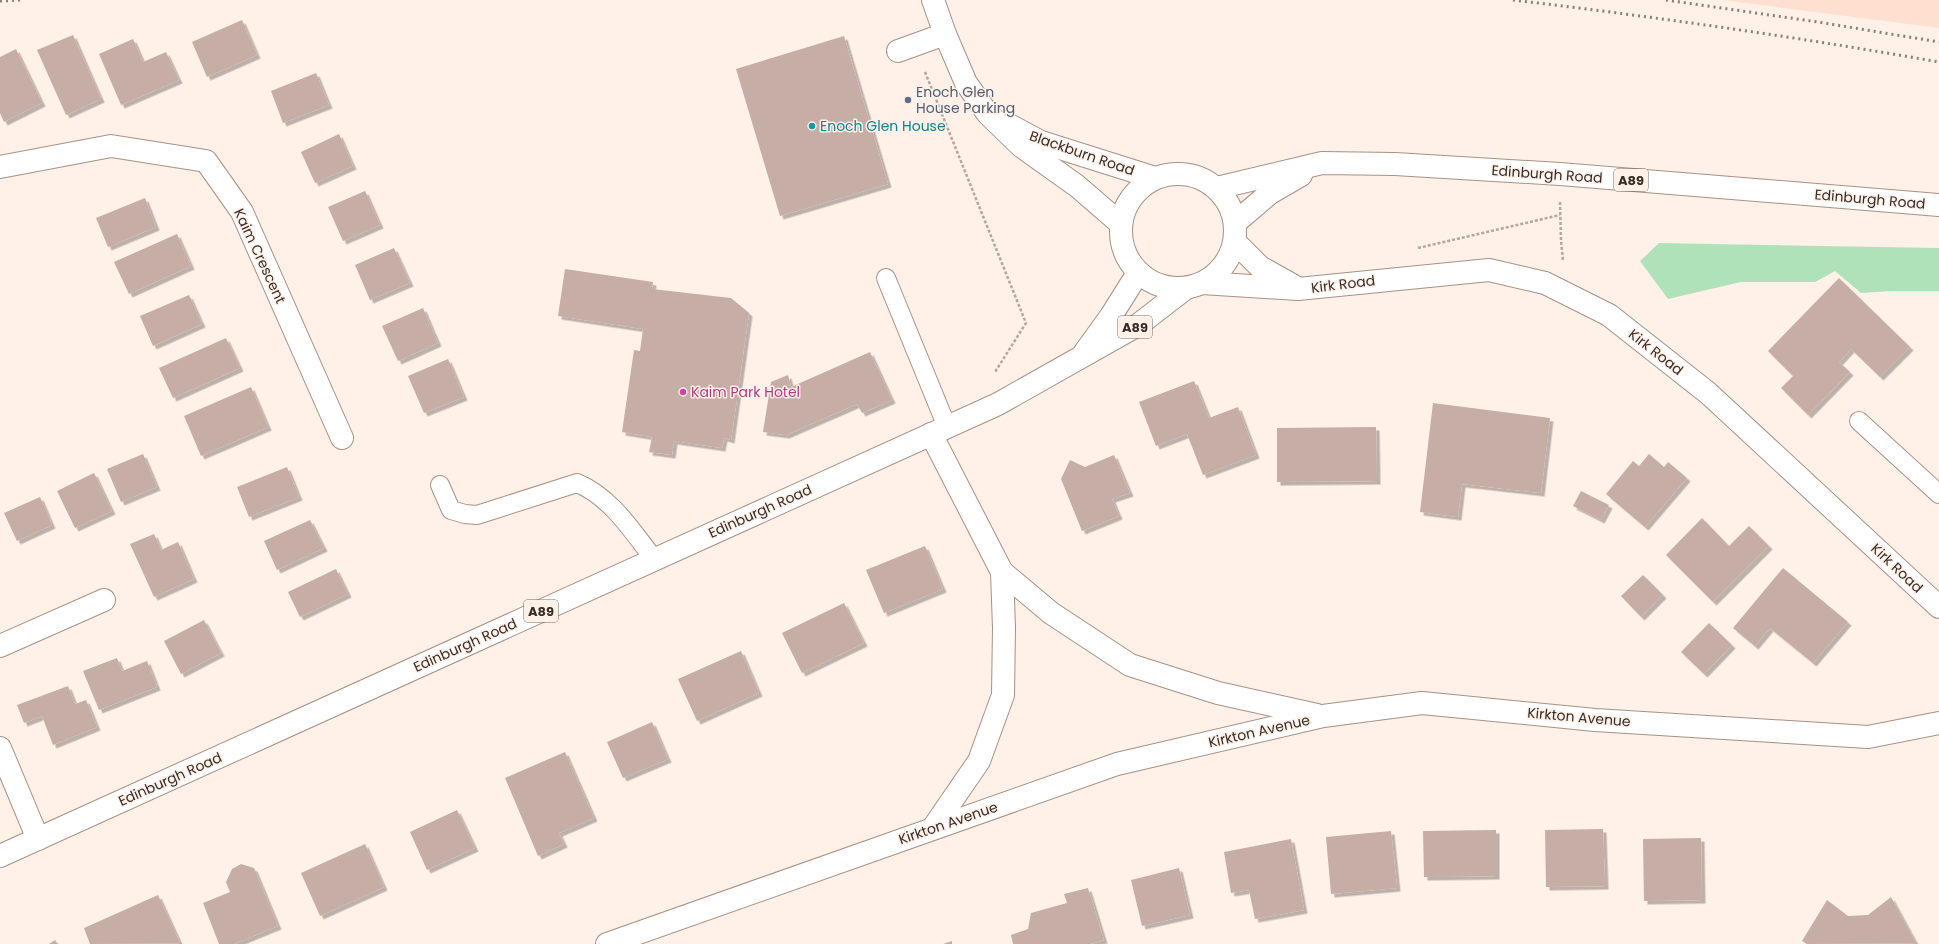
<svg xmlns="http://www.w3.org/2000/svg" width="1939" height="944" font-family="Poppins,sans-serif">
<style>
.built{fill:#ffdfcf}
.green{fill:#b0e2ba}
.building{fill:#c6ada5;filter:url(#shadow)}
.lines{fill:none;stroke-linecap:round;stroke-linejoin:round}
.lane-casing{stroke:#a79185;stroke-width:20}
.street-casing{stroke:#a79185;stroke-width:24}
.secondary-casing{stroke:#a79185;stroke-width:24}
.primary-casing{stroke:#a79185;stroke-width:24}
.path{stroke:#b3a7a0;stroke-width:2.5;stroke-dasharray:3 2;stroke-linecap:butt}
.lane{stroke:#fff;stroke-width:18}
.street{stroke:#fff;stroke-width:22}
.secondary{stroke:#fff;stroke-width:22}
.primary{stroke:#fff;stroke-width:22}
.rail{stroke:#8b7f79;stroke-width:3;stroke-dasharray:2 4;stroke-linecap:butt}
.service-dot{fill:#5c6f8a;stroke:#fff0e8;stroke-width:1.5}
.culture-dot{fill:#0f9aa8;stroke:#fff0e8;stroke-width:1.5}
.hotel-dot{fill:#d1479c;stroke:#fff0e8;stroke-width:1.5}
.labels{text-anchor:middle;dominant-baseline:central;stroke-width:3;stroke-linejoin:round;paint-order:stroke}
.shield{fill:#fff0e8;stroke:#726862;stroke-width:1}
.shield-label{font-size:13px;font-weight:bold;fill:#362d28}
.service-label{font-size:14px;fill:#4e5e75;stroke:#fff0e8;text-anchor:start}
.culture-label{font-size:14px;fill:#0d838f;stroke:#fff0e8;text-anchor:start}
.street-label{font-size:14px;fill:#362d28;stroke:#fff0e8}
.hotel-label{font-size:14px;fill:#b23c85;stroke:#fff0e8;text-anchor:start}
</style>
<defs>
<filter id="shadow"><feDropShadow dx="3.5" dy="3.5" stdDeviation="0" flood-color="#0004"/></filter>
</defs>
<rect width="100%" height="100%" fill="#fff0e8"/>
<path class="built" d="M 1723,0 L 1939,0 L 1939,28 Z"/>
<path class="green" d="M 1659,243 L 1939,248 L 1939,291 L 1891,291 L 1861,293 L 1835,271 L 1815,282 L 1741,282 L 1668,299 L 1640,261 Z"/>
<g class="building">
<path d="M 242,20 L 257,55 L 207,77 L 192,42 Z"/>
<path d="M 73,35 L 101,99 L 66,115 L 37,50 Z"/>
<path d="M 844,36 L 888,184 L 780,216 L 736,69 Z"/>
<path d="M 133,39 L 143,62 L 166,52 L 179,80 L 121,105 L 99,54 Z"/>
<path d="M 16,49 L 42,103 L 4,122 L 0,113 L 0,57 Z"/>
<path d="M 316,73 L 329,105 L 283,123 L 271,91 Z"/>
<path d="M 339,134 L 353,166 L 315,183 L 301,152 Z"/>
<path d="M 365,191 L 380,225 L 343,241 L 328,207 Z"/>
<path d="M 145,198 L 156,227 L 108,247 L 96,218 Z"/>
<path d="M 177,234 L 191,266 L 129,294 L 114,262 Z"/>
<path d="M 394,248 L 410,283 L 370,300 L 355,265 Z"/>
<path d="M 565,269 L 653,282 L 652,289 L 731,298 L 749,313 L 731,440 L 724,438 L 722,448 L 674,441 L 672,455 L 649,452 L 652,437 L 622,432 L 634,350 L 640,351 L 643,329 L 558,316 Z"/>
<path d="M 1839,278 L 1910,347 L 1880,377 L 1851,349 L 1839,362 L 1850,372 L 1808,415 L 1781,388 L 1793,376 L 1768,351 Z"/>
<path d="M 189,295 L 202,324 L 153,346 L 140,316 Z"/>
<path d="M 423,308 L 438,343 L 398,361 L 382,326 Z"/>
<path d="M 226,338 L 240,368 L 173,398 L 159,368 Z"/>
<path d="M 870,352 L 892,400 L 862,413 L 857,404 L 786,435 L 763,432 L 771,382 L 788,375 L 791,387 Z"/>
<path d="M 448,359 L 464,397 L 424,413 L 408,376 Z"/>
<path d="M 1194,381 L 1209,418 L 1238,407 L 1256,455 L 1203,475 L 1187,434 L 1156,446 L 1139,402 Z"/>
<path d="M 251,387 L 268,427 L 201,456 L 184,416 Z"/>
<path d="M 1433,403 L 1550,418 L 1541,493 L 1462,484 L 1458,517 L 1420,512 Z"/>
<path d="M 1376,427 L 1377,481 L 1277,482 L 1277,428 Z"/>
<path d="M 143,454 L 157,487 L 121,502 L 107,469 Z"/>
<path d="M 1649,454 L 1664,467 L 1668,462 L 1687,478 L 1645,527 L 1606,494 L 1633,461 L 1639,466 Z"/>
<path d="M 1114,455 L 1130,493 L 1112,499 L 1119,516 L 1082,531 L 1061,479 L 1070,460 L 1085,467 Z"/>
<path d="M 287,467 L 299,497 L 249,517 L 237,487 Z"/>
<path d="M 94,473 L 112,511 L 75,528 L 57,491 Z"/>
<path d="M 1581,491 L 1609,505 L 1601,520 L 1573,506 Z"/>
<path d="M 40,497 L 52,525 L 17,541 L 4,513 Z"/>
<path d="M 1702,518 L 1729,546 L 1749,526 L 1769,546 L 1713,602 L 1666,555 Z"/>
<path d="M 310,520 L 324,548 L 277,570 L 264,541 Z"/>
<path d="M 154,534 L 161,550 L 178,542 L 194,579 L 154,597 L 130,544 Z"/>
<path d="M 925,546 L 943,589 L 884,613 L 866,570 Z"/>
<path d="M 1783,568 L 1848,622 L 1813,663 L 1770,628 L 1755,646 L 1733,628 Z"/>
<path d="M 336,569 L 348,594 L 300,617 L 288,592 Z"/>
<path d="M 1643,575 L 1663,595 L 1641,617 L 1621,596 Z"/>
<path d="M 844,603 L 864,643 L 802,673 L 782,633 Z"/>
<path d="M 204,620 L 221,653 L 181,674 L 164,641 Z"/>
<path d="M 1709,623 L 1732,645 L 1704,674 L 1681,652 Z"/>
<path d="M 741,651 L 759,693 L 697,721 L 678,679 Z"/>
<path d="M 117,658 L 122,671 L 147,661 L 157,687 L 99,710 L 83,671 Z"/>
<path d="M 68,686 L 75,704 L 86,700 L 97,727 L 53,745 L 42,716 L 24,723 L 17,705 Z"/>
<path d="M 652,722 L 668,759 L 623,778 L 607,742 Z"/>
<path d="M 565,752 L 594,818 L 559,833 L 564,844 L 538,856 L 505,778 Z"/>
<path d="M 457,810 L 475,848 L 427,870 L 410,832 Z"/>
<path d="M 1603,829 L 1605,886 L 1546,887 L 1545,830 Z"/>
<path d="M 1496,830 L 1496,876 L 1424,877 L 1423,831 Z"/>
<path d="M 1391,831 L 1397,888 L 1331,894 L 1326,837 Z"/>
<path d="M 1701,838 L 1702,900 L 1644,901 L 1643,839 Z"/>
<path d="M 1291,839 L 1304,910 L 1255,919 L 1249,890 L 1231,893 L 1224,852 Z"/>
<path d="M 365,844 L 384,887 L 320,916 L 301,873 Z"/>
<path d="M 241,864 L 254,868 L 278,926 L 234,944 L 219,944 L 203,903 L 230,892 L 226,882 L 232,869 Z"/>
<path d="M 1179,868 L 1190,915 L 1142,926 L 1131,880 Z"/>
<path d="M 1088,888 L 1104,940 L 1090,944 L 1013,944 L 1011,935 L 1028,929 L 1031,913 L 1067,903 L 1064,894 Z"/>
<path d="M 158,895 L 180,943 L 90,944 L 84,928 Z"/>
<path d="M 1891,897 L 1916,943 L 1807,944 L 1802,941 L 1827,900 L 1848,916 L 1868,915 Z"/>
<path d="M 55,940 L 58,944 L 49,944 Z"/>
<path d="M 952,941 L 952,944 L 943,944 Z"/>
</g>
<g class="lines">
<g class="lane-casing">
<g id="lane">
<path d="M 886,278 L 947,427"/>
<path d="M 1859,421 L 1939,494"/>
<path d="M 440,485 L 451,510 L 465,514 L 477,515 L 577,483 C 611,497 632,531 654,559"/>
</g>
</g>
<g class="street-casing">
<g id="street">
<path d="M 898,51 L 945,34"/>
<path d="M 0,167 L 111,146 L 206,161 L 242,212 L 342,438"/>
<path d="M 931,434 L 1002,572 L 1004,628 L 1003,695 L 979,761 L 933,828"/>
<path d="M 1002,572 L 1051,613 L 1130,665 L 1218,693 L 1317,715"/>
<path d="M 0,646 L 104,600"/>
<path d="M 0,748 L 38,839"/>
<path d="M 607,944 L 1117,764 L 1323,716 L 1422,703 L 1595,720 L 1868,737 L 1939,723"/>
</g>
</g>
<g class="secondary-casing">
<g id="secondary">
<path d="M 933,0 L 945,34 L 966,83 L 988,114 L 1021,146 L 1077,186 L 1121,224"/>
<path d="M 1011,126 L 1041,142 L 1155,178"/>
<path d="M 1235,242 L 1260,267 L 1294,286"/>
<path d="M 1202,283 L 1298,289 L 1489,270 L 1545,283 L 1609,315 L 1708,393 L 1939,607"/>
</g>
</g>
<g class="primary-casing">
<g id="primary">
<circle cx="1178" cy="231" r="57"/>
<path d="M 1217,188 L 1322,163 L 1395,164 L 1560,174 L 1939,205"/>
<path d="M 1236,222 L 1270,193 L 1301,175"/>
<path d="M 1085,352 L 1111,316 L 1138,273"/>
<path d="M 0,856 L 998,404 L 1138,325 L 1186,288"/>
</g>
</g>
<g class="path">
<path d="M 925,72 L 1026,323 L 995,372"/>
<path d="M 1560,202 L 1561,241 L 1563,261"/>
<path d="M 1418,248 L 1560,215"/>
</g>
<use href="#lane" class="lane"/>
<use href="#street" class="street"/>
<use href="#secondary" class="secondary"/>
<use href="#primary" class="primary"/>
<g class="rail">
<path d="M 1513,0 C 1656,17 1797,37 1939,62"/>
<path d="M 1666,0 L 1818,22 L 1939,42"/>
<path d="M 0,1 L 22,0"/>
</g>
</g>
<circle class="service-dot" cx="908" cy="100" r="4"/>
<circle class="culture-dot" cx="812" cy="126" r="4"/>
<circle class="hotel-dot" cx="683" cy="392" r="4"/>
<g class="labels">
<g class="shield">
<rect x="1614" y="169" width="34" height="22" rx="3"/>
<rect x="1118" y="316" width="34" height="22" rx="3"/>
<rect x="524" y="600" width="34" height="22" rx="3"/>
</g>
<g class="shield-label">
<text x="1631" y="180">A89</text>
<text x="1135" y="327">A89</text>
<text x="541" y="611">A89</text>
</g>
<g class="service-label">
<text x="916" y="92">Enoch Glen<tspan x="916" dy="16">House Parking</tspan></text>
</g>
<g class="culture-label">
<text x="820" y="126">Enoch Glen House</text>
</g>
<g class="street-label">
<text transform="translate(1082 153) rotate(19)">Blackburn Road</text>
<text transform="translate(1547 174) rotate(4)">Edinburgh Road</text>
<text transform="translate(1870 199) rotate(5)">Edinburgh Road</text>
<text transform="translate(260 256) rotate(65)">Kaim Crescent</text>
<text transform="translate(1343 284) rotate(-7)">Kirk Road</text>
<text transform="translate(1656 352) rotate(38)">Kirk Road</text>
<text transform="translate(760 511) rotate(-24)">Edinburgh Road</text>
<text transform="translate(1897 568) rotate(43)">Kirk Road</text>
<text transform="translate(465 645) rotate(-24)">Edinburgh Road</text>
<text transform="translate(1579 717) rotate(5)">Kirkton Avenue</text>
<text transform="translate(1259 731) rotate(-13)">Kirkton Avenue</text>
<text transform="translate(170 779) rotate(-24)">Edinburgh Road</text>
<text transform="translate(948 823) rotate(-19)">Kirkton Avenue</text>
</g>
<g class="hotel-label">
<text x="691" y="392">Kaim Park Hotel</text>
</g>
</g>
</svg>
